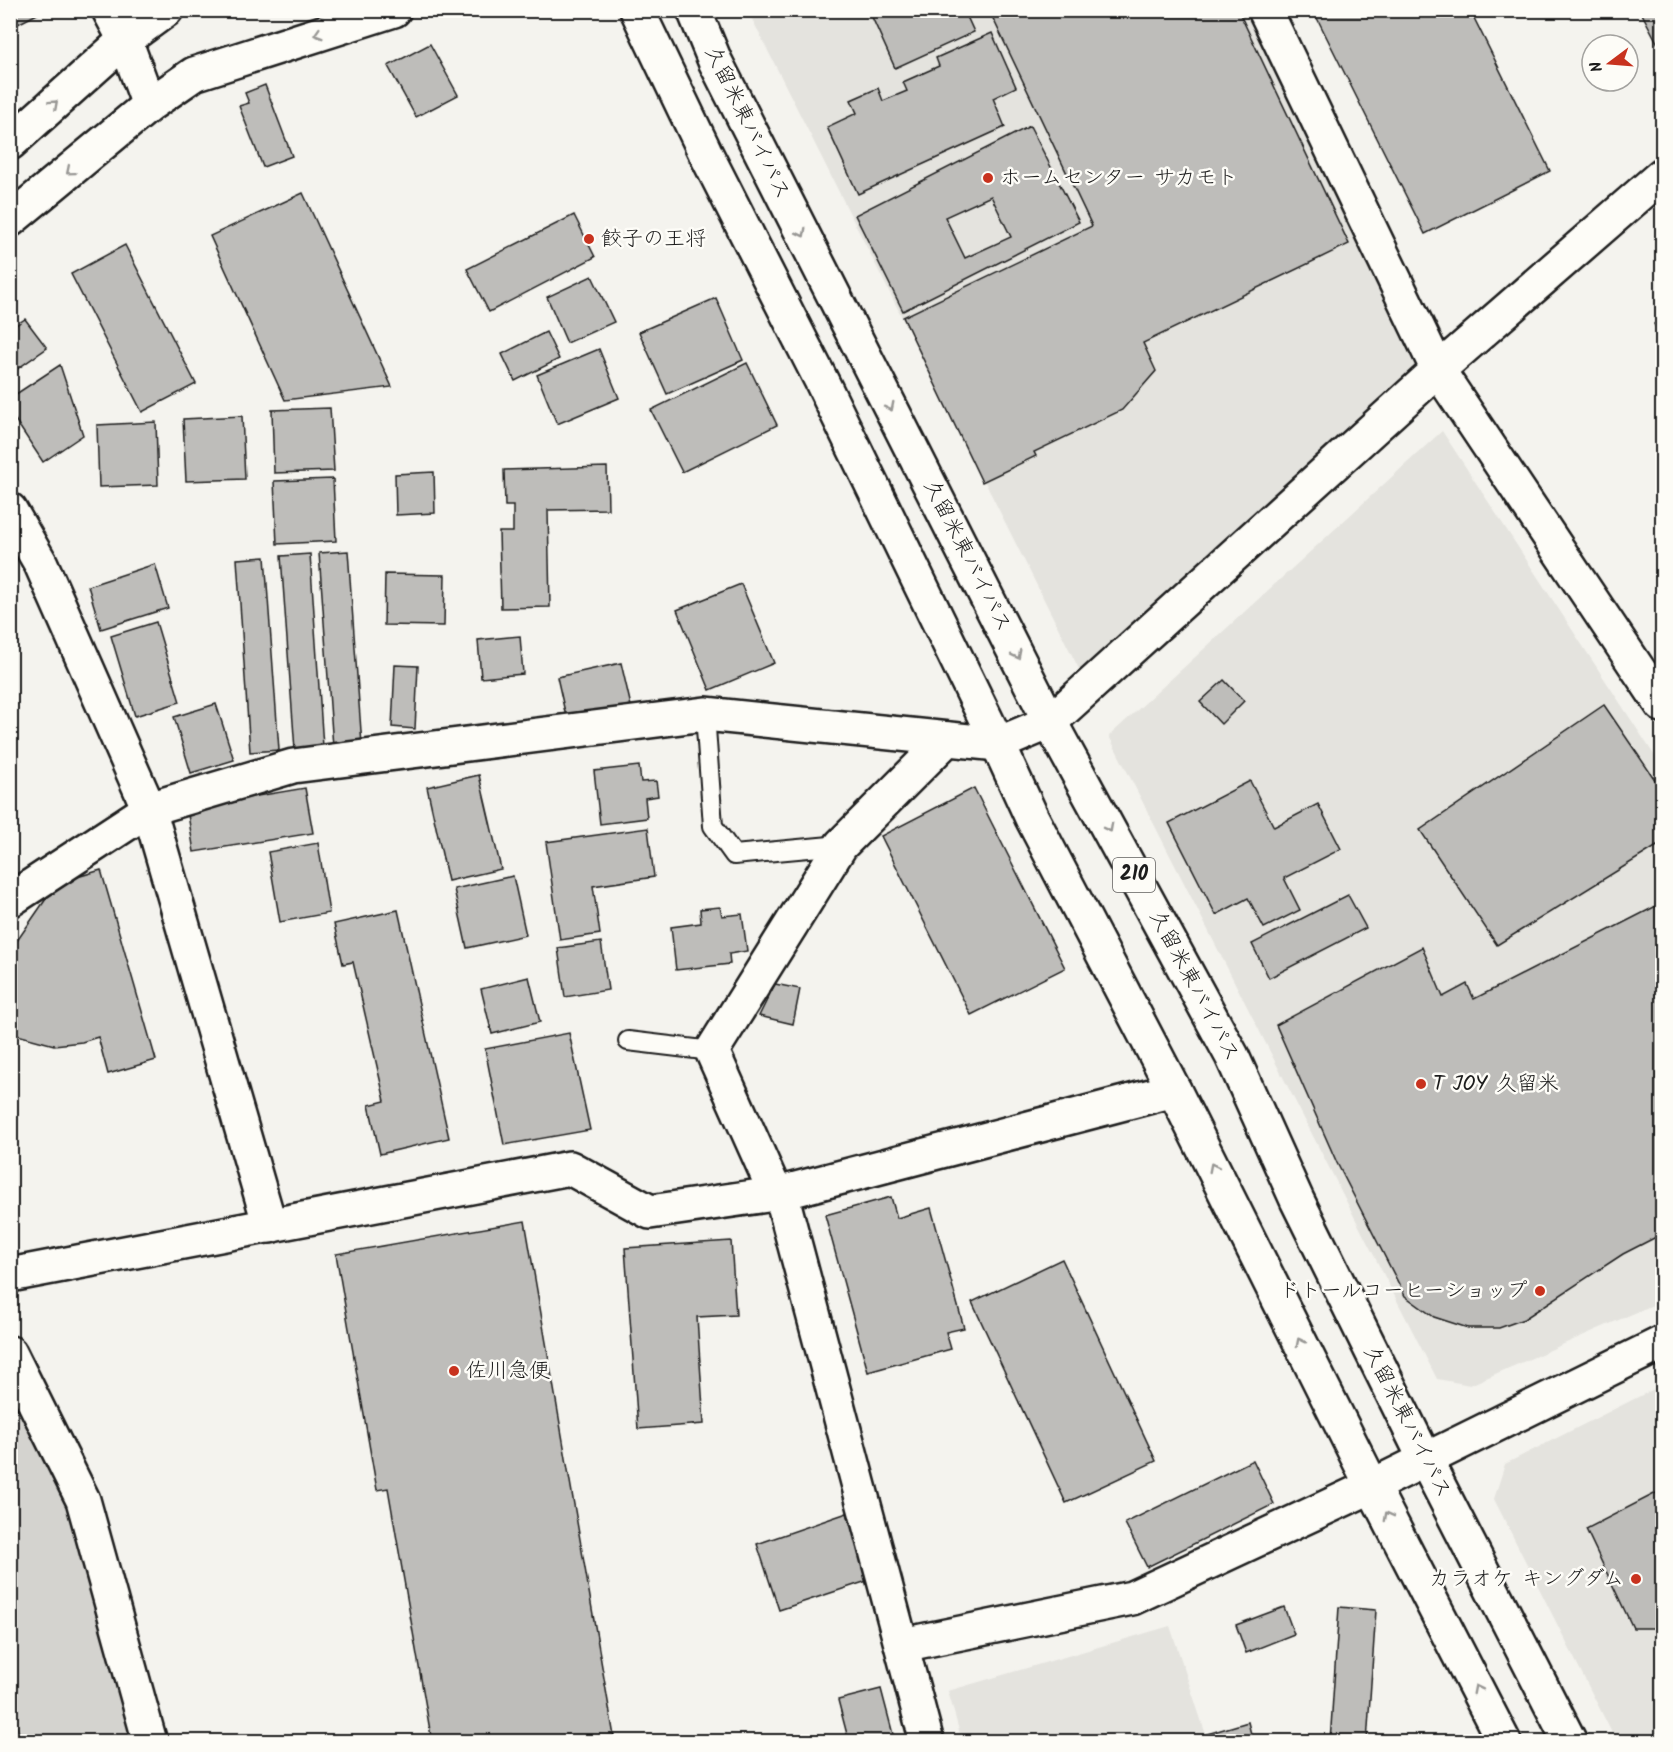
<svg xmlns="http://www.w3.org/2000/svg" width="1673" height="1752" font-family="Kalam,'Klee One',sans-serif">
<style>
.built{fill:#e4e3de}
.green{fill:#d4d3cf;stroke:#787876;stroke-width:1.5}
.building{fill:#bebdba;stroke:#1c1c1c;stroke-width:1.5;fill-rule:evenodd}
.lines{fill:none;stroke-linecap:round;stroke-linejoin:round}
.service-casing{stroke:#1c1c1c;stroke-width:22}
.minor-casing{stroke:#1c1c1c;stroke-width:38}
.tertiary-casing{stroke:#1c1c1c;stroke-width:38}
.trunk-casing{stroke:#1c1c1c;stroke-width:38}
.service{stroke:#fdfcf7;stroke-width:18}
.minor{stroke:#fdfcf7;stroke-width:33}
.tertiary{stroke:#fdfcf7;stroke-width:33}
.trunk{stroke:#fdfcf7;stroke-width:33}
.oneway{stroke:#989794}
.poi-dot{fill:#c8321e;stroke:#fdfcf7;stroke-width:2}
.labels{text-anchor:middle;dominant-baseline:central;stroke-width:5;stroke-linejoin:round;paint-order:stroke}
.shield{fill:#fdfcf7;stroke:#605f5e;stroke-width:1.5}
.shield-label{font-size:20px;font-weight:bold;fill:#1c1c1c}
.street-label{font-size:21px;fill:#1c1c1c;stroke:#fdfcf7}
.poi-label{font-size:21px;fill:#1c1c1c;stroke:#fdfcf7;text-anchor:start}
</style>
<rect width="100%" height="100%" fill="#f4f3ee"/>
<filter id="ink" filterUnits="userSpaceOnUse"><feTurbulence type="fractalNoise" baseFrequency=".0167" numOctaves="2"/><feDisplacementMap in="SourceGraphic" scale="12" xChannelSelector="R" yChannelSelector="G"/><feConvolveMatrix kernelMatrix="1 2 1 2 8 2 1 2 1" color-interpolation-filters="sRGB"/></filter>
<g filter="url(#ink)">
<g class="built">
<path d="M 748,11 L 1253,11 L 1424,370 L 1083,677 Z"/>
<path d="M 1442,431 L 1662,767 L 1662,1301 L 1470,1385 L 1437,1379 L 1109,736 Z"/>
<path d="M 1662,1385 L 1662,1741 L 1616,1741 L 1494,1499 L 1505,1464 Z"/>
<path d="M 1170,1626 L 1208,1741 L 962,1741 L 948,1691 Z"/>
</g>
<path class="green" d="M 10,1384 L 69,1489 L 139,1741 L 22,1741 L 10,1707 Z"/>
<g class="building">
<path d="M 10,10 L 45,10 L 10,28 Z"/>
<path d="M 886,10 L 964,10 L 974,32 L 895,68 L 872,17 Z"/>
<path d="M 989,10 L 1238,10 L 1349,244 L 1143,343 L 1156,371 L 1122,410 L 1034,452 L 1036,456 L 982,482 L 903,317 L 1092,226 Z"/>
<path d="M 1316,10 L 1470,10 L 1550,171 L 1425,234 L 1314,12 Z"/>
<path d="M 1640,10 L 1662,10 L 1662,44 L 1659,46 Z"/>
<path d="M 992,33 L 1016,87 L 993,98 L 1005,127 L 858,194 L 827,127 L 857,113 L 851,100 L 878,88 L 883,101 L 907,91 L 903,82 L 939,66 L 936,58 Z"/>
<path d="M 430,44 L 458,95 L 416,117 L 388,66 Z"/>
<path d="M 265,85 L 292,156 L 263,167 L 239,106 L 249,103 L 245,93 Z"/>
<path d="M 1030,126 L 1079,222 L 903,311 L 855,215 ZM 991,196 L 1011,237 L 965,258 L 945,217 Z"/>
<path d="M 303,193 L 392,387 L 285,400 L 210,236 Z"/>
<path d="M 574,215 L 595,257 L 489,312 L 467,269 Z"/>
<path d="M 125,245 L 196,384 L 142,412 L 71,274 Z"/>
<path d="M 592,276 L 614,322 L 567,343 L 547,297 Z"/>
<path d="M 716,298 L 743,360 L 667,394 L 639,332 Z"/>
<path d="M 25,319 L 47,348 L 10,374 L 10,329 Z"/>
<path d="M 1662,319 L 1662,338 L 1654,324 Z"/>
<path d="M 546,332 L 559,359 L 515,381 L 502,354 Z"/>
<path d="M 599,349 L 619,398 L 557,424 L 537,375 Z"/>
<path d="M 747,363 L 777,425 L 682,472 L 651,410 Z"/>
<path d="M 60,365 L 83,435 L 43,462 L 10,412 L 10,398 Z"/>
<path d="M 330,408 L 334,471 L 274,473 L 272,410 Z"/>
<path d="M 242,416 L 245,479 L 186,481 L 183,419 Z"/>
<path d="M 156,422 L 158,485 L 99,487 L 97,425 Z"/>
<path d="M 607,467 L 608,509 L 548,510 L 550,607 L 501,608 L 499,532 L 513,532 L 513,506 L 505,506 L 504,470 Z"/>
<path d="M 434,472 L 435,513 L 396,515 L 395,474 Z"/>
<path d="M 333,479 L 336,541 L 277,544 L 274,481 Z"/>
<path d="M 348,551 L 362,745 L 333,747 L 319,553 Z"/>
<path d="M 310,554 L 323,747 L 295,750 L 281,556 Z"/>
<path d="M 265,557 L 279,750 L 250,752 L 237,559 Z"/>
<path d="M 155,564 L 168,608 L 101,629 L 88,586 Z"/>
<path d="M 385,574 L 445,575 L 444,626 L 384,625 Z"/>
<path d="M 741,584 L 774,663 L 710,690 L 677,610 Z"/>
<path d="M 156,622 L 180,702 L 135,716 L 111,636 Z"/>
<path d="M 520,636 L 523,674 L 481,678 L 478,640 Z"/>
<path d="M 621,663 L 631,706 L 567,721 L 557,677 Z"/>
<path d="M 395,665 L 418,666 L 415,729 L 392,727 Z"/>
<path d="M 1224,680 L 1244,701 L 1221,724 L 1200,702 Z"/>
<path d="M 216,704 L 234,760 L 191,773 L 174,717 Z"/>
<path d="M 1604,705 L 1662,790 L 1662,843 L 1497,945 L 1420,830 Z"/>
<path d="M 639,766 L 641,782 L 656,781 L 658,796 L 645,798 L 647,818 L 600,824 L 594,771 Z"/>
<path d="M 479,775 L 501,869 L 448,881 L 427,787 Z"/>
<path d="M 1250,781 L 1274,827 L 1318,804 L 1341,849 L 1284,878 L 1300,910 L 1264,928 L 1248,898 L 1216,915 L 1169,823 Z"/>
<path d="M 305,788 L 313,833 L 194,852 L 187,808 Z"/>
<path d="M 974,788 L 1065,968 L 971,1015 L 881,836 Z"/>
<path d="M 648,828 L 654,877 L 593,886 L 600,934 L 560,940 L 546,842 Z"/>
<path d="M 318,843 L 329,913 L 280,922 L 268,852 Z"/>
<path d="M 101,870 L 156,1060 L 108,1074 L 98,1037 L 82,1042 L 54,1045 L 10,1033 L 10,951 L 57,883 Z"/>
<path d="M 513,876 L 526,935 L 467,948 L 454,889 Z"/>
<path d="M 1348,895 L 1366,928 L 1269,978 L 1252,944 Z"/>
<path d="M 1662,903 L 1662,1234 L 1623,1254 L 1524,1319 L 1499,1328 L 1468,1328 L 1434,1317 L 1405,1296 L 1337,1163 L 1276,1025 L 1422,947 L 1443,997 L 1467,984 L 1474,999 Z"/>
<path d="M 720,907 L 722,916 L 742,914 L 747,951 L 729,954 L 730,964 L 676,970 L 671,927 L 701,923 L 700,909 Z"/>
<path d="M 398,910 L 449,1138 L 380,1154 L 369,1105 L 385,1101 L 353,962 L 343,964 L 334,924 Z"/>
<path d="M 601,942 L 608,990 L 565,997 L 558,948 Z"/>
<path d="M 529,977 L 540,1022 L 492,1034 L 481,989 Z"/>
<path d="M 775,984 L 800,989 L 793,1024 L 759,1016 Z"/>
<path d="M 569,1033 L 590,1130 L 504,1145 L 485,1049 Z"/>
<path d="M 891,1197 L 897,1218 L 931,1208 L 964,1328 L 946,1332 L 951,1349 L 868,1372 L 825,1215 Z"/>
<path d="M 525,1221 L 615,1742 L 432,1742 L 388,1488 L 377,1490 L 336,1254 Z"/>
<path d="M 731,1241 L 736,1315 L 697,1317 L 704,1424 L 638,1429 L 625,1248 Z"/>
<path d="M 1062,1259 L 1156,1461 L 1066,1503 L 972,1302 Z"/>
<path d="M 1253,1460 L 1274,1504 L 1147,1567 L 1125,1523 Z"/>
<path d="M 1662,1490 L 1662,1628 L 1633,1628 L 1586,1529 Z"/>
<path d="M 847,1513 L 870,1580 L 779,1610 L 757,1544 Z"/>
<path d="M 1284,1607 L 1294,1634 L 1246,1653 L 1236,1625 Z"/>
<path d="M 1339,1607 L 1376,1610 L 1367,1742 L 1330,1742 Z"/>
<path d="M 881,1689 L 895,1742 L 849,1742 L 838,1700 Z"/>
<path d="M 1248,1722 L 1253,1742 L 1209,1742 L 1207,1734 Z"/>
</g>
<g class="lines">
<g class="service-casing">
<g id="service">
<path d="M 705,714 L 713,826 L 734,855 L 841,845"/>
<path d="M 628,1041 L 712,1051"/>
</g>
</g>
<g class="minor-casing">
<g id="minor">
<path d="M 1265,10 L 1438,370 L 1662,705"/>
<path d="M 10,510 L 41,564 L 149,809 L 270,1226"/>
<path d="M 10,900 L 149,809 L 293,766 L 705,714 L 998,744 L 1050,722 L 1438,370 L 1662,175"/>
<path d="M 781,1193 L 927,1742"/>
<path d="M 776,1194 L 712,1051 L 841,845 L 947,739"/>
<path d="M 10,1275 L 570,1168 L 650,1212 L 781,1193 L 1174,1090"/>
<path d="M 10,1353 L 83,1500 L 150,1742"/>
<path d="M 902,1645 L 1132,1598 L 1372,1486 L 1662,1343"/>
</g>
</g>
<g class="tertiary-casing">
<g id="tertiary">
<path d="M 109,10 L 125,40 L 149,105"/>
<path d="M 10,143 L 125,40 L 166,10"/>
<path d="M 10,220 L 149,105 L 194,74 L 394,10"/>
</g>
</g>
<g class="trunk-casing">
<g id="trunk">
<path d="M 637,10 L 705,152 L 822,382 L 998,744 L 1032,818 L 1174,1090 L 1372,1486 L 1504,1742"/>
<path d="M 694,10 L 715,61 L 1050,722 L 1232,1056 L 1297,1200 L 1425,1459 L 1570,1742"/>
</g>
</g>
<use href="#service" class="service"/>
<use href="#minor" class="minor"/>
<use href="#tertiary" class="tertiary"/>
<use href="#trunk" class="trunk"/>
</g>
<defs><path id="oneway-chevron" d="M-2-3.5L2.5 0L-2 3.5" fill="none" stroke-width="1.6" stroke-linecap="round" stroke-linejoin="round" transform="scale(1.5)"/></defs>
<g class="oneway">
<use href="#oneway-chevron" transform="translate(318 34) rotate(163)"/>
<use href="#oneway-chevron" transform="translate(54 104) rotate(-42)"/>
<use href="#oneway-chevron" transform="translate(70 171) rotate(140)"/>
<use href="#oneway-chevron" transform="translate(802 233) rotate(63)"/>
<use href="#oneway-chevron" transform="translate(890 407) rotate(63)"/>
<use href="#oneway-chevron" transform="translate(1017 655) rotate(63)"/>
<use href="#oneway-chevron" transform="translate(1109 828) rotate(62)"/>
<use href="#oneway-chevron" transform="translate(1213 1167) rotate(-117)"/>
<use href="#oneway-chevron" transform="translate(1300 1342) rotate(-117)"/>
<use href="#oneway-chevron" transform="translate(1388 1516) rotate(-118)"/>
<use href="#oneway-chevron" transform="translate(1477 1689) rotate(-117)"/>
</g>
</g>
<g class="poi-dot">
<circle cx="988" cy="178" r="6"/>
<circle cx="589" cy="239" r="6"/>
<circle cx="1421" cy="1084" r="6"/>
<circle cx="1540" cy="1291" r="6"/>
<circle cx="454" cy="1371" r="6"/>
<circle cx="1636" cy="1579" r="6"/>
</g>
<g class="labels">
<rect class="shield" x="1113" y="858" width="42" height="34" rx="4.5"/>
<g class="shield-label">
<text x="1134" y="875">210</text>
</g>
<g class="street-label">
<text transform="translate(747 123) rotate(64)">久留米東バイパス</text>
<text transform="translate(967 556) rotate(63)">久留米東バイパス</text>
<text transform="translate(1194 986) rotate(62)">久留米東バイパス</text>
<text transform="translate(1407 1422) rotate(63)">久留米東バイパス</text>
</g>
<g class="poi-label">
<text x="1000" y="178">ホームセンター サカモト</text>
<text x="601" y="239">餃子の王将</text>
<text x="1433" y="1084">T JOY 久留米</text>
<text x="1528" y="1291" text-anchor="end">ドトールコーヒーショップ</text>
<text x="466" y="1371">佐川急便</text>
<text x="1624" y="1579" text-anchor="end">カラオケ キングダム</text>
</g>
</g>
<rect width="1673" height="1752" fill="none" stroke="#fdfcf7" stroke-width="36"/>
<rect x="18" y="18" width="1637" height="1716" fill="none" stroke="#1c1c1c" stroke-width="2" filter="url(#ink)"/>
<g transform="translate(1610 63) rotate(254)"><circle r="28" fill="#fdfcf7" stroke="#a3a29f" stroke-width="1.5"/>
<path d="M0-4.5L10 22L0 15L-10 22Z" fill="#c8321e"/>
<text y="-9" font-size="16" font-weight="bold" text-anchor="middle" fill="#1c1c1c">N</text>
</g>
</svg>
